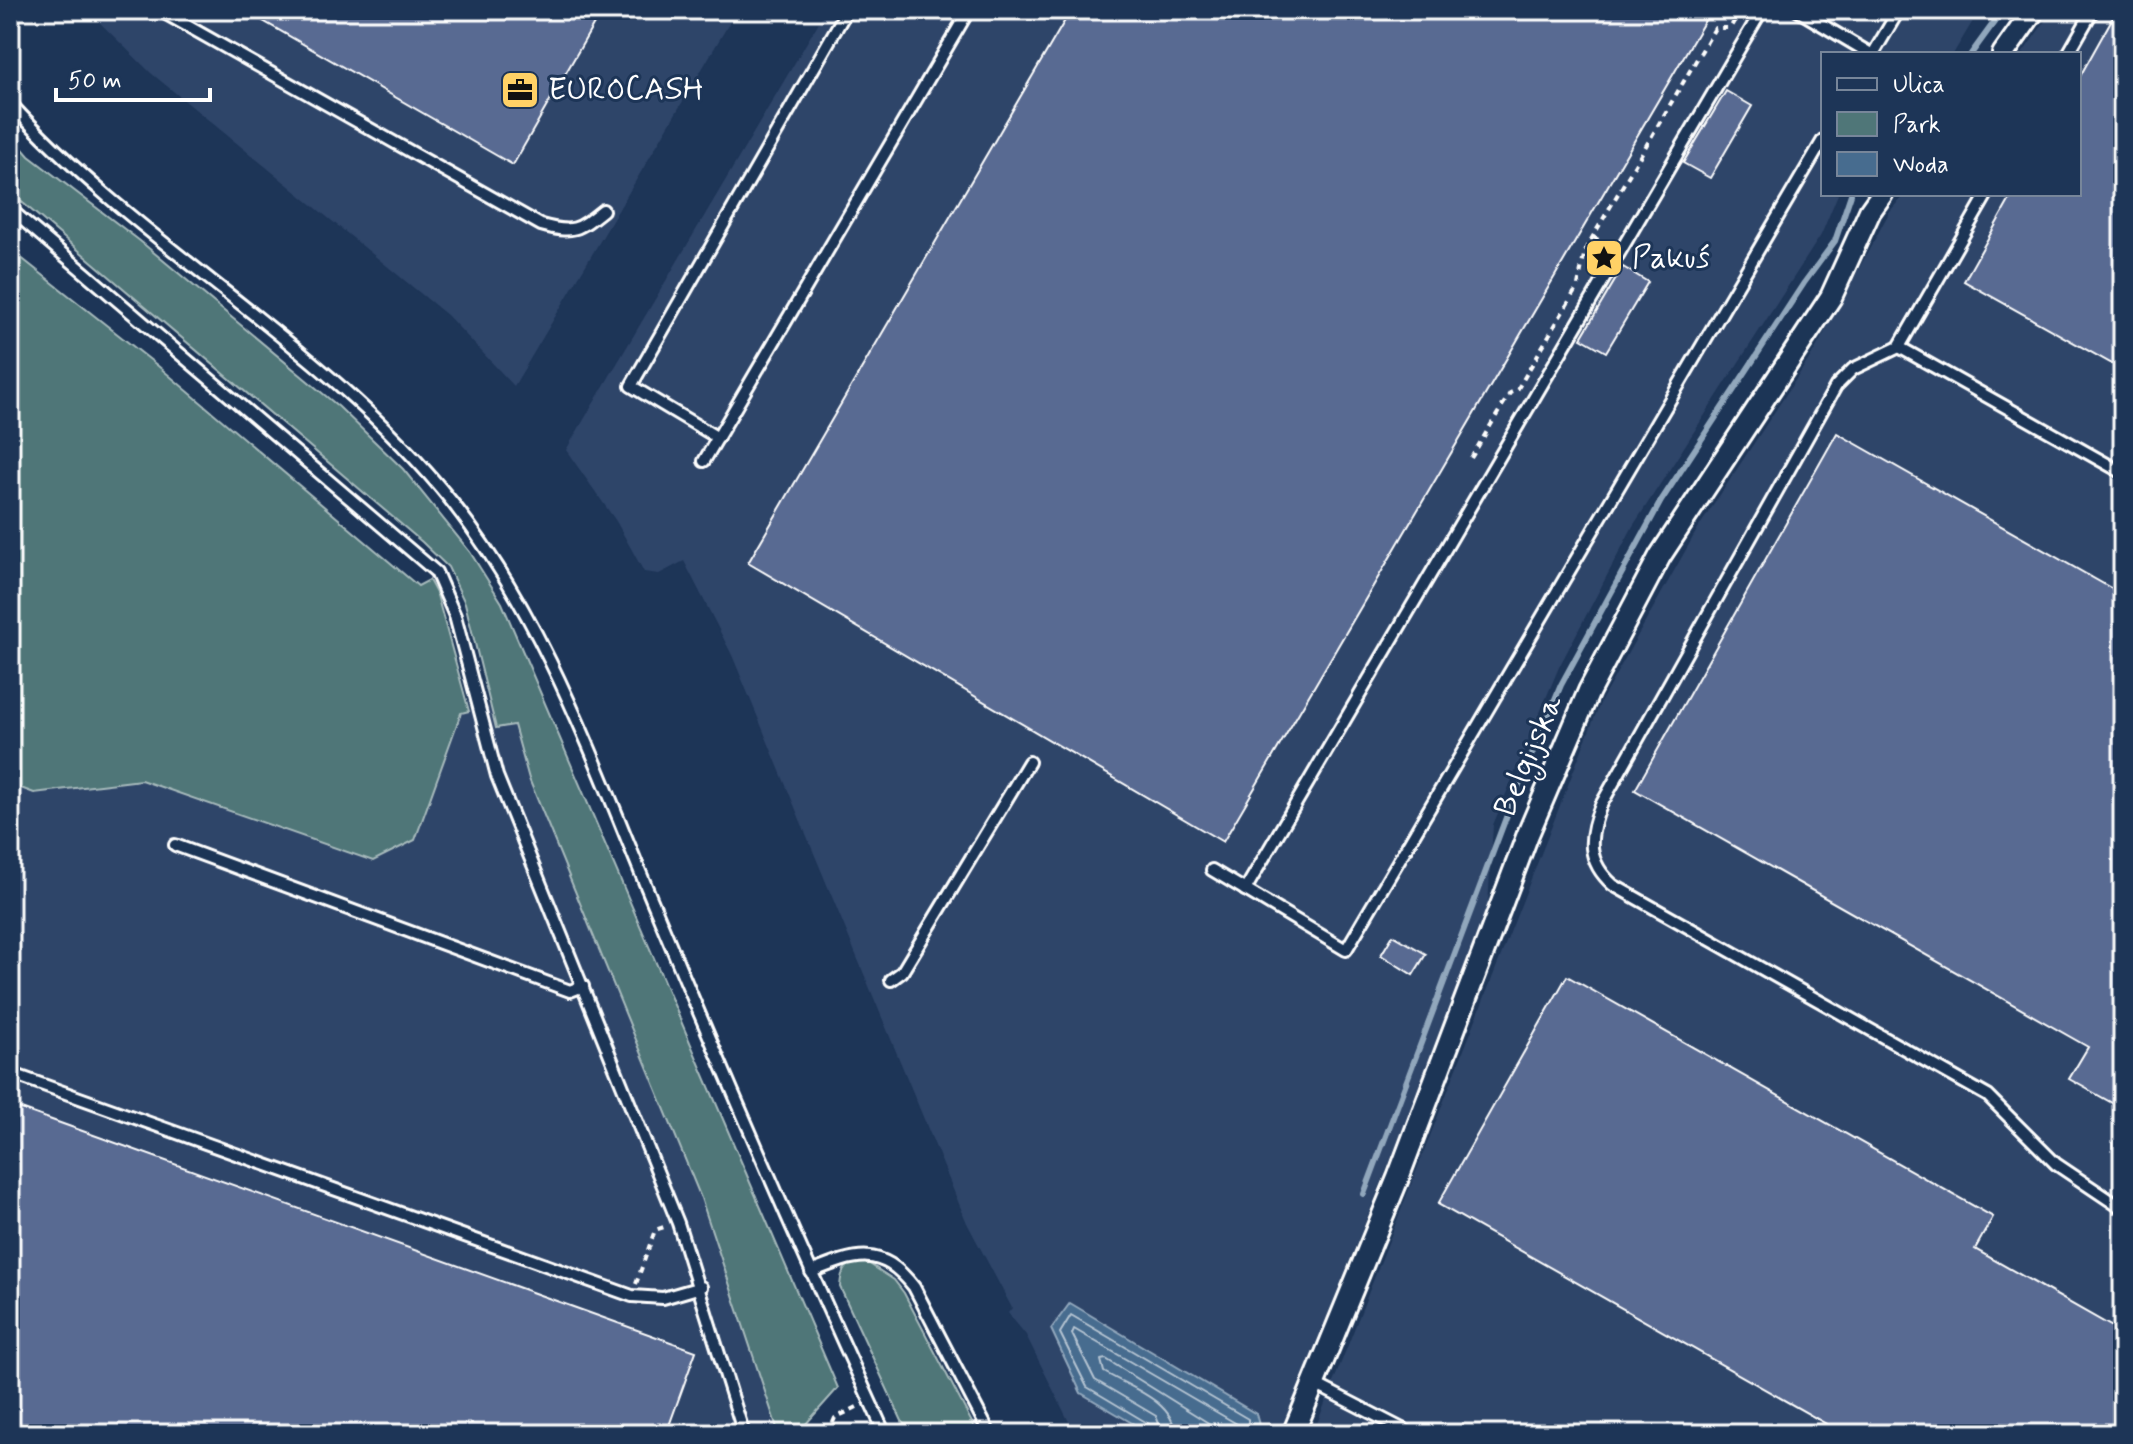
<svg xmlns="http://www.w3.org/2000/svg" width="2133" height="1444" font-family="Mynerve,sans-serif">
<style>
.built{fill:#2f4569}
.green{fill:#4f7678;stroke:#a7babc;stroke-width:2}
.water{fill:#476c8f;stroke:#91a7bc;stroke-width:2}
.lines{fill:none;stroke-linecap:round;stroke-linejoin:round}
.shore{stroke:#b5c4d2;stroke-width:2}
.stream{stroke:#91a7bc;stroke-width:6}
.building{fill:#596a92;stroke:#fff;stroke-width:2}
.service-casing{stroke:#fff;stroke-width:16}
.minor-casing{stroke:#fff;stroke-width:26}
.path{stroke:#fff;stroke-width:4;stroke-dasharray:6 6;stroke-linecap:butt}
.service{stroke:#1d3557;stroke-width:10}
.minor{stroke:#1d3557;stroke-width:20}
.labels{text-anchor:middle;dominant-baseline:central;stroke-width:6;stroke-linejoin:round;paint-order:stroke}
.poi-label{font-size:32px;fill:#fff;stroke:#1d3557;text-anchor:start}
.street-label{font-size:32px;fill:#fff;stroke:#1d3557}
</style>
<rect width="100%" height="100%" fill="#1d3557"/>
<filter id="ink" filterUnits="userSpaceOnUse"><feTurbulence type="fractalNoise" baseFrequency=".0125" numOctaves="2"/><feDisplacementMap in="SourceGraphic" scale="16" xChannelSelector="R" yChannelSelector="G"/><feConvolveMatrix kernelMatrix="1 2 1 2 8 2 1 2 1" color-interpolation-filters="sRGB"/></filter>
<g filter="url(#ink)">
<g class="built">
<path d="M87 10H737L514 386 447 315 151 73Z"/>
<path d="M826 10H1985L1976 16 1953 54H1823V194H1838L1821 235 1633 526 1559 667 1493 825 1488 904 1416 1097 1279 1434H1075L1026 1335 1008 1313 1012 1308 967 1223 732 655 684 561 659 574 644 572 616 521 566 450Z"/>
<path d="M2053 10H2123V1434H1313L1601 701 1697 530 1815 350 1890 211 1905 194H2079V54H2022Z"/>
<path d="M532 696 749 1218 813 1434H10V784L34 793 141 780 374 861 415 840 461 713Z"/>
</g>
<g class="green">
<path d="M10 134 29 156 140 241 339 407 403 469 470 552 502 603 838 1388 797 1434H779L701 1198 529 779 514 725 496 728 465 603 448 567 422 542 10 192Z"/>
<path d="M10 249 158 366 418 586 429 580 437 595 469 711 461 713 415 840 373 861 141 780 34 793 10 784Z"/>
<path d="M865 1261 894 1280 904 1293 978 1434H908L840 1287C841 1269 846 1262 865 1261Z"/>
</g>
<path class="water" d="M1070 1303 1256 1414 1259 1425 1255 1434H1151L1081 1393 1051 1329Z"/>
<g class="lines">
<g class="shore">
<path d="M1153 1434 1149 1424 1087 1387 1060 1333 1071 1315 1248 1419V1434"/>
<path d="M1163 1434 1156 1416 1095 1380 1072 1334 1074 1329 1237 1424 1238 1434"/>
<path d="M1175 1434C1174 1401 1129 1387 1104 1372L1101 1360 1106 1359 1226 1434"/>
</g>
<g class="stream">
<path d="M1971 54 2003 10"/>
<path d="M1364 1194 1513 799 1561 685 1661 501 1804 283 1835 241 1851 194"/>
</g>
</g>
<g class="building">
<path d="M244 10H602L513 165Z"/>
<path d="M1071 10H1711L1223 842 748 563Z"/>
<path d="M2117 10H2123V370L1964 281 2013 194H2079V78Z"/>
<path d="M1726 91 1752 106 1710 178 1683 163Z"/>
<path d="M1623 267 1648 282 1606 352 1581 338Z"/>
<path d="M1837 433 2123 595V1109L2069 1079 2088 1047 1635 790Z"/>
<path d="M1393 935 1426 954 1413 975 1381 955Z"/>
<path d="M1567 976 1993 1217 1975 1249 2123 1333V1434H1844L1438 1204Z"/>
<path d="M10 1105 696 1351 666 1434H10Z"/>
</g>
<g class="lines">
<g class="service-casing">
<g id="service">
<path d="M159 10 541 225C573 234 578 230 603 210"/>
<path d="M1797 10 1871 54"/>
<path d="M1873 54 1899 10"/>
<path d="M2068 54 2093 10"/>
<path d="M10 103C144 250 327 345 452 502 548 623 597 770 656 910 729 1086 805 1260 885 1434"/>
<path d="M1987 194 1899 347 2123 473"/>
<path d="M10 209 436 572 455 616 497 776 678 1223 744 1434"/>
<path d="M1899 347 1853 369 1836 386 1601 805C1588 837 1586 861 1613 885L1988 1096 2056 1164 2123 1209"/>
<path d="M718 438 631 386 847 10"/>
<path d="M704 461 969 10"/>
<path d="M175 845 570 991 583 986"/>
<path d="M1212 870 1346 950 1823 140"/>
<path d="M1245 890 1762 10"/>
<path d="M891 980 902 972 1029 762"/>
<path d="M10 1073 632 1296 663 1298 701 1287"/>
<path d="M811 1272C856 1254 880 1244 914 1287L990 1434"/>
<path d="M1315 1384 1412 1434"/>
</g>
</g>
<g class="minor-casing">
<g id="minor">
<path d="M2003 54 2034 10"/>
<path d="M1293 1434 1398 1178 1528 834 1589 691 1660 556 1831 297 1870 211 1882 194"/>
</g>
</g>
<g class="path">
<path d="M1593 237 1608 245"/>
<path d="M1471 458 1510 393 1517 390 1578 286 1585 250 1715 28H1730L1741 10"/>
<path d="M636 1284 655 1230 664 1227"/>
<path d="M828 1434 835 1418 857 1407"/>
</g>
<use href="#service" class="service"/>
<use href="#minor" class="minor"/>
</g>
</g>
<defs>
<g id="office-square" transform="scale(2)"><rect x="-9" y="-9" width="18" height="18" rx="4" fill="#ffd166" stroke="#1d3557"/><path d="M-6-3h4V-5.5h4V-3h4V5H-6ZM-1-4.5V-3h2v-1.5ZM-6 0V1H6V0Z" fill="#111"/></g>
<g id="sight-square" transform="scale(2)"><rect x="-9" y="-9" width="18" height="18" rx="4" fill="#ffd166" stroke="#1d3557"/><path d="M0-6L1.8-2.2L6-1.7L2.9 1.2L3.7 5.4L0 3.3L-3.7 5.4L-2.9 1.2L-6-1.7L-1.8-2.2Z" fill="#111"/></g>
</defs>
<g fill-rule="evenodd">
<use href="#office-square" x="520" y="90"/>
<use href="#sight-square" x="1604" y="258"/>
</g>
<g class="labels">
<g class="poi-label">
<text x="548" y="90">EUROCASH</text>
<text x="1632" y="258">Pakuś</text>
</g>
<g class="street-label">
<text transform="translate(1529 756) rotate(-67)">Belgijska</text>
</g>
</g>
<rect width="2133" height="1444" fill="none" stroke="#1d3557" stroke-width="40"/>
<rect x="20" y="20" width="2093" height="1404" fill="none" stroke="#fff" stroke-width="3" filter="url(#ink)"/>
<rect x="1821" y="52" width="260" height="144" fill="#1d3557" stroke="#77869a" stroke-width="2"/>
<rect x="1837" y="78" width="40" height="12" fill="#1d3557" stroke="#77869a" stroke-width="2"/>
<text x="1893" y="92" font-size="24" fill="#ffffff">Ulica</text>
<rect x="1837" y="112" width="40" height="24" fill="#4f7678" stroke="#77869a" stroke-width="2"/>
<text x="1893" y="132" font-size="24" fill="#ffffff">Park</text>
<rect x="1837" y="152" width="40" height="24" fill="#476c8f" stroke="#77869a" stroke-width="2"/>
<text x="1893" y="172" font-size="24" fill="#ffffff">Woda</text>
<path d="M56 88v12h154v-12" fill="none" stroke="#ffffff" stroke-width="4"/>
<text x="68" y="88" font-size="24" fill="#ffffff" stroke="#1d3557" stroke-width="6" paint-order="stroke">50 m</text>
</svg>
